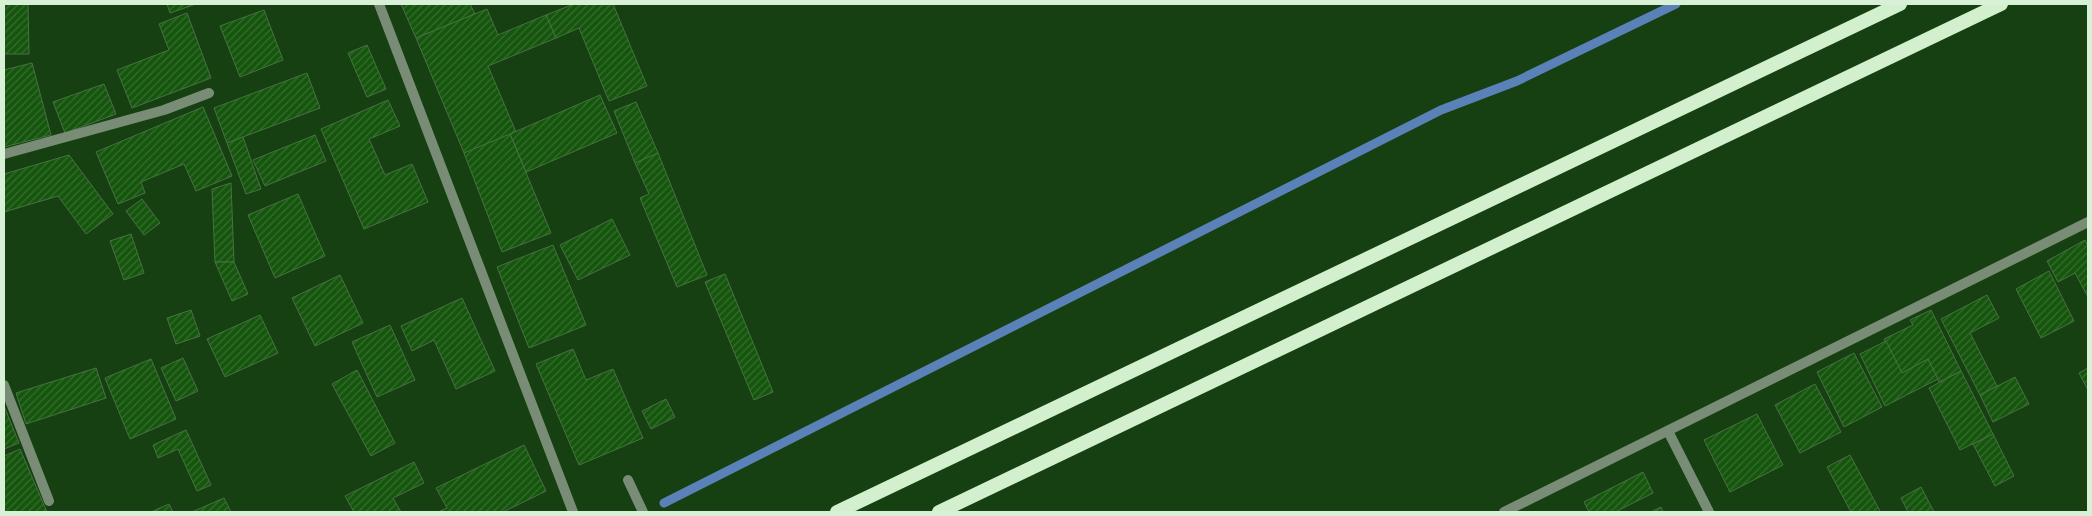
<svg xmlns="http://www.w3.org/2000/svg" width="2092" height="516" font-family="Helvetica,sans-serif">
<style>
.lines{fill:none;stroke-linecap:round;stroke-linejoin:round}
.stream{stroke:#5b82b8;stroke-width:9}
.building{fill:url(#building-hatch);stroke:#477242}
.service{stroke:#798c76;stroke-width:10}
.minor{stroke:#798c76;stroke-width:10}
.trunk{stroke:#d2f0ce;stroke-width:14}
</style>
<defs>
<pattern id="building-hatch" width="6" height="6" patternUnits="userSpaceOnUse" patternTransform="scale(1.25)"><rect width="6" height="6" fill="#15550d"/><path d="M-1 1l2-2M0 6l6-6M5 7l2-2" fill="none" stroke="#366e2f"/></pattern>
</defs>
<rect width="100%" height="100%" fill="#174012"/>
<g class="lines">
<path class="stream" d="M664 503 1441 110 1517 81 1676 4"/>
</g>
<g class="building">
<path d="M4 4H28L29 54H4Z"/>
<path d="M167 4H196L170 13Z"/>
<path d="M401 4H470L475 14 416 38Z"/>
<path d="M574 4H613L647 86 609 101 579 28 556 38 546 15Z"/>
<path d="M487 9 498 35 546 15 556 38 488 66 516 132 464 153 416 38Z"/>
<path d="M264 10 283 60 240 77 220 26Z"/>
<path d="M187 13 211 78 132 108 117 70 169 50 159 24Z"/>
<path d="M367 45 386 89 367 97 348 53Z"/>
<path d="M32 63 51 135 4 147V70Z"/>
<path d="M307 73 320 108 227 143 214 108Z"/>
<path d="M104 84 116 114 65 133 53 102Z"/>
<path d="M600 95 617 133 526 172 510 134Z"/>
<path d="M388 100 400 126 369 139 385 175 412 164 428 202 364 229 321 129Z"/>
<path d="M636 102 658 153 635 163 614 111Z"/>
<path d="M203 107 232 176 196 191 184 164 141 182 145 193 118 204 96 152Z"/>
<path d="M510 134 551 233 502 252 464 153Z"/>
<path d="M315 135 326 161 265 186 253 160Z"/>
<path d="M243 137 261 189 246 194 227 143Z"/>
<path d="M658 153 707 275 677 287 640 198 649 194 635 163Z"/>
<path d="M69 155 113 214 86 234 58 196 4 212V174Z"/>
<path d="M231 183 234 262H215L212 189Z"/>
<path d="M298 194 325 256 275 278 248 215Z"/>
<path d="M142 199 160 223 144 235 126 211Z"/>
<path d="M612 219 630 255 578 280 560 245Z"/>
<path d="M131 234 144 273 124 280 110 241Z"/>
<path d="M2085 240 2088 246V297L2075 273 2058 282 2047 261Z"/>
<path d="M553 245 586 325 529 348 497 267Z"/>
<path d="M215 262H234L248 294 232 301Z"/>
<path d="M2049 271 2074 321 2041 338 2016 289Z"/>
<path d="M725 274 773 392 754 400 705 282Z"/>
<path d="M340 275 363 323 315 346 292 298Z"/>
<path d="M1987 295 1999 318 1970 333 1997 386 1980 395 1941 319Z"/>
<path d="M462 298 495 371 456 389 434 340 412 351 401 326Z"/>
<path d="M191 310 200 336 176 344 167 318Z"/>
<path d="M1931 310 1961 371 1939 382 1928 359 1902 373 1884 339 1913 325 1910 320Z"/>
<path d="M260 315 278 353 225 377 207 339Z"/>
<path d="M390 325 415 380 377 397 352 342Z"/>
<path d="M1886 341 1902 373 1928 359 1938 379 1885 406 1860 354Z"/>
<path d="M573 349 586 380 613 369 643 438 579 465 536 364Z"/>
<path d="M1854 353 1882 407 1844 427 1817 372Z"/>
<path d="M183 358 198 391 176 401 161 368Z"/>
<path d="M151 359 176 419 130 439 105 378Z"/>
<path d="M96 368 106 398 26 424 16 393Z"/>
<path d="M2088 368V390L2079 373Z"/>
<path d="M357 370 395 443 371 456 332 384Z"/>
<path d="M1961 371 1993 434 1960 450 1929 388Z"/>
<path d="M2015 377 2029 404 1993 422 1980 395Z"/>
<path d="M1815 384 1841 432 1800 453 1775 405Z"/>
<path d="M666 399 675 417 651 429 642 411Z"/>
<path d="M4 406 19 443 4 449Z"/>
<path d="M1757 414 1783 465 1730 492 1704 440Z"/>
<path d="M186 430 211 485 197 491 178 449 158 458 153 445Z"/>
<path d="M1993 434 2014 476 1995 486 1973 444Z"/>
<path d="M524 445 546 491 503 512H438L447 508 436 488Z"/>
<path d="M20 449 47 512H4V456Z"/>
<path d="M1850 455 1880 511 1878 512H1851L1827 467Z"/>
<path d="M414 462 424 483 393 498 401 512H354L345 496Z"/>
<path d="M1643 472 1653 493 1615 512H1589L1584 502Z"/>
<path d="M1921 487 1934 512H1908L1901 498Z"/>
<path d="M224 498 231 512H192Z"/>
<path d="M169 504 173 512H151Z"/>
<path d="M1661 507 1663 512H1651Z"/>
</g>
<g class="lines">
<path class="service" d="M628 480 643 512"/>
<g class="minor">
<path d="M379 4 573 512"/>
<path d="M4 154 164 110 209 93"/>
<path d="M4 385 49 501"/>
<path d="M1668 431 1709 512"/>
<path d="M1504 512 2088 222"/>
</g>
<g class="trunk">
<path d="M837 512 1900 4"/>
<path d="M939 512 2001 4"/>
</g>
</g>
<rect width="2092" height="516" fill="none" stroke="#d8f0d5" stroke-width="10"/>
</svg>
